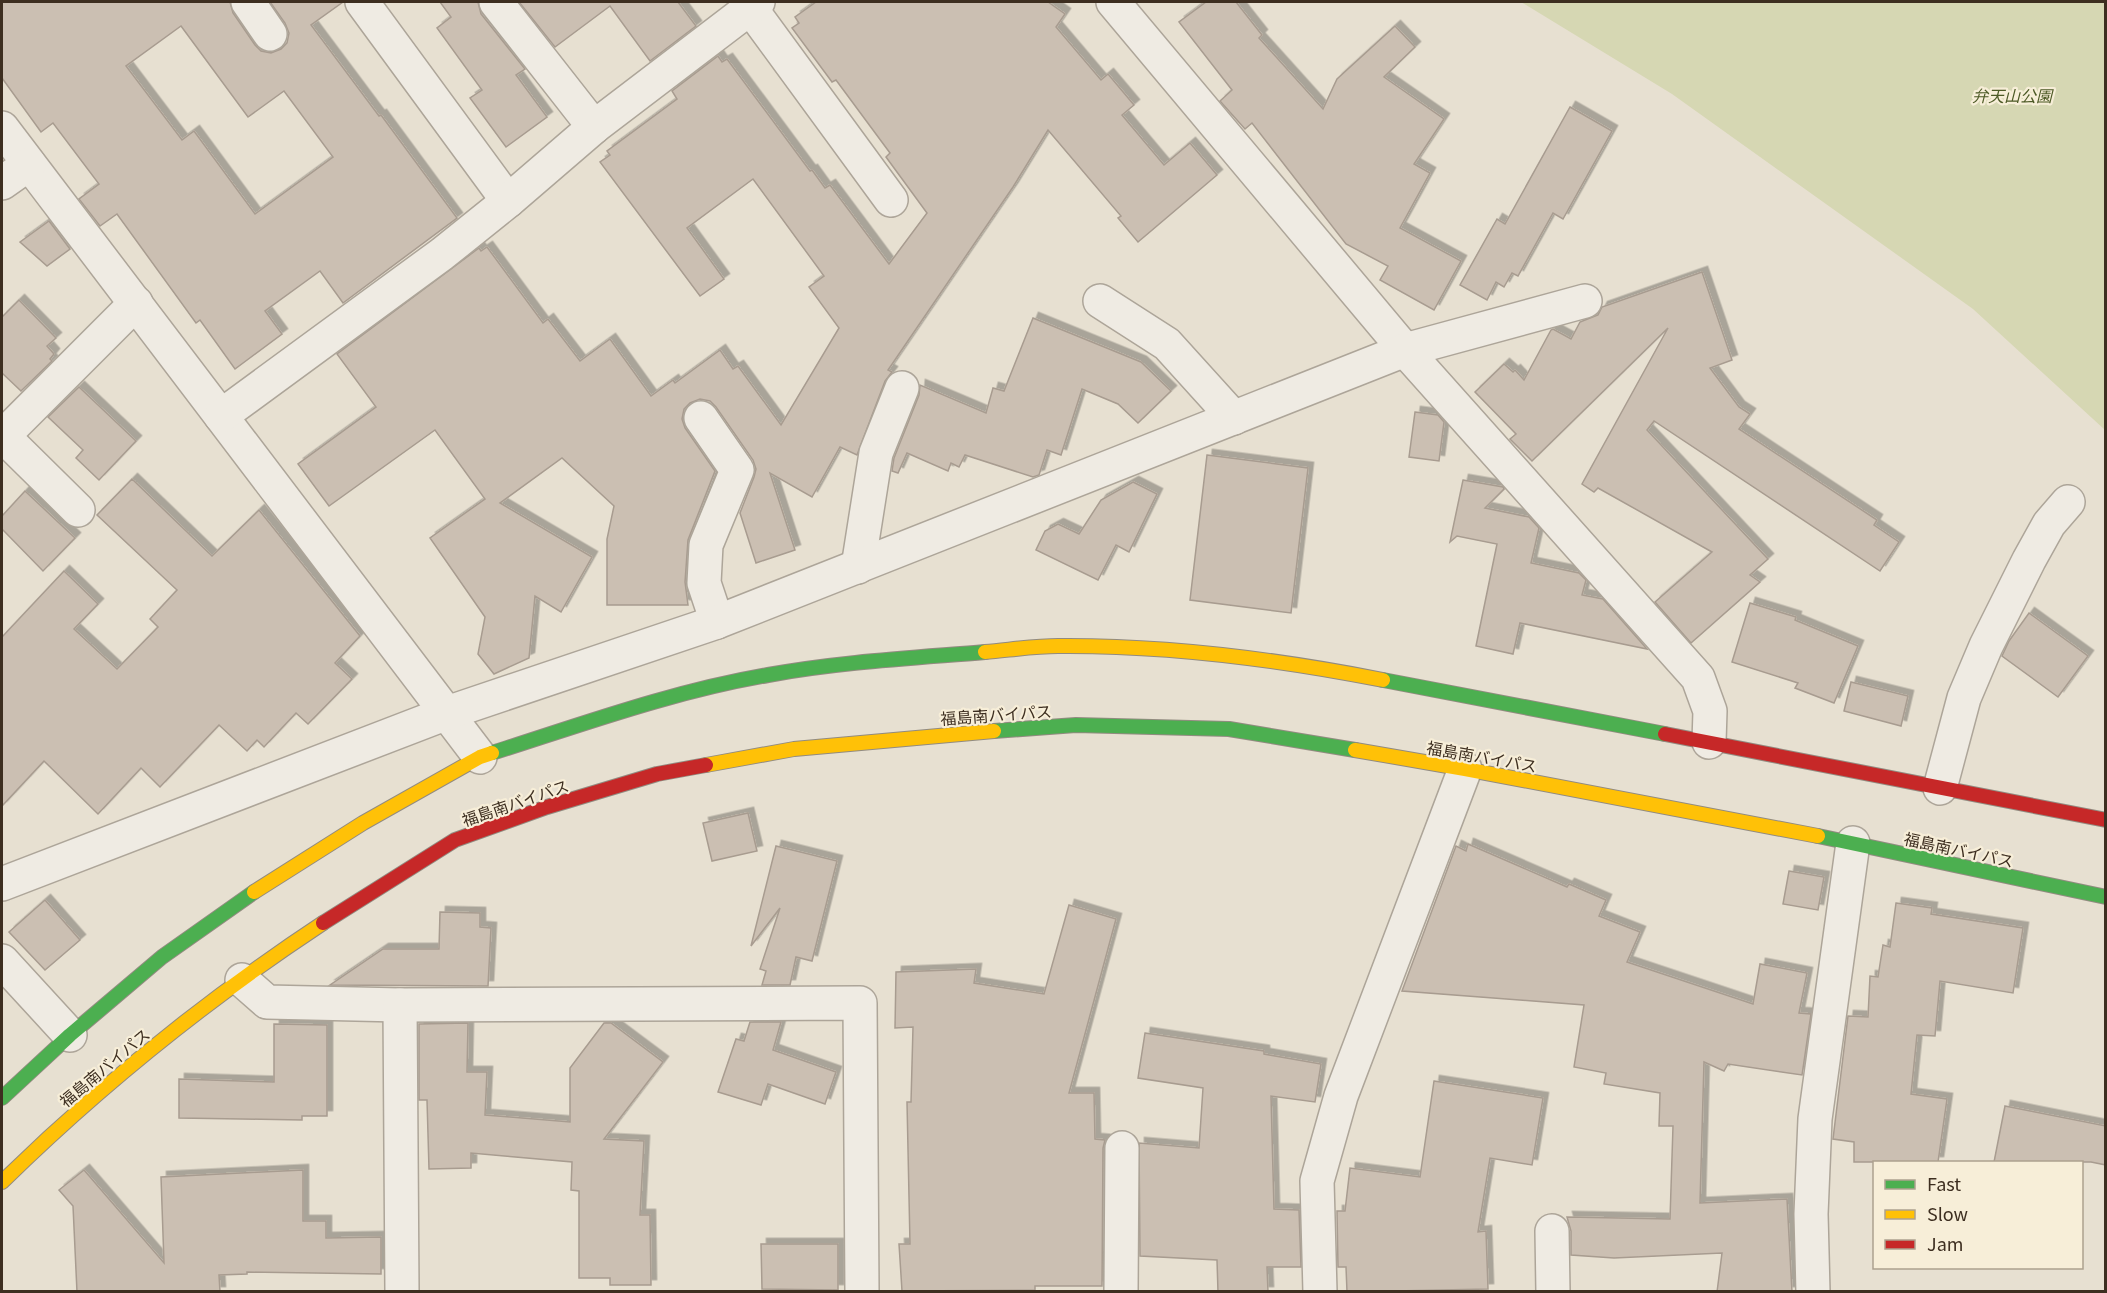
<svg xmlns="http://www.w3.org/2000/svg" width="2107" height="1293" font-family="Georgia,'Noto Sans JP',serif">
<style>
.green{fill:#d6d7b3}
.building{fill:#cbbfb2;stroke:#a89c90;stroke-width:1.5;fill-rule:evenodd;filter:url(#shadow)}
.lines{fill:none;stroke-linecap:round;stroke-linejoin:round}
.street-casing{stroke:#ada599;stroke-width:36}
.fast-casing{stroke:#928b80;stroke-width:16}
.slow-casing{stroke:#928b80;stroke-width:16}
.jam-casing{stroke:#928b80;stroke-width:16}
.street{stroke:#efebe3;stroke-width:33}
.fast{stroke:#4caf50;stroke-width:14}
.slow{stroke:#ffc107;stroke-width:14}
.jam{stroke:#c62828;stroke-width:14}
.labels{text-anchor:middle;dominant-baseline:central;stroke-width:4.5;stroke-linejoin:round;paint-order:stroke}
.park-label{font-size:16px;font-style:italic;fill:#4d5a26;stroke:#f7eed8}
.street-label{font-size:16px;fill:#3d2e20;stroke:#f7eed8}
</style>
<defs>
<filter id="shadow"><feDropShadow dx="5.5" dy="-5.5" stdDeviation="0" flood-color="#0004"/></filter>
</defs>
<rect width="100%" height="100%" fill="#e7e0d1"/>
<path class="green" d="M1521 2H2105V430L1973 309 1672 94Z"/>
<g class="building">
<path d="M2 2H230L233 13 255 45 261 51 271 53 281 49 287 43 289 33 285 23 270 2H343L311 25 379 116 381 115 457 218 343 303 320 271 265 311 282 334 235 369 200 320 196 323 117 214 100 226 79 199 99 184 53 123 41 132 2 78ZM181 26 248 117 284 91 333 157 255 214 194 131 182 140 126 66Z"/>
<path d="M440 2H478L481 14 525 69 516 75 547 117 506 147 470 98 482 90 437 28 451 17Z"/>
<path d="M519 2H678L696 26 650 61 610 6 555 47Z"/>
<path d="M816 2H1048L1065 14 1056 27 1101 80 1108 74 1134 105 1122 115 1164 165 1190 143 1217 175 1138 242 1118 218 1121 216 1048 130 1013 187 888 370 892 372 885 381 857 455 840 447 812 497 770 473 795 550 756 563 740 513 754 477 756 469 753 460 716 407 710 401 700 399 690 403 684 409 682 419 685 428 715 471 688 540 685 582 688 605H607V539L614 506 562 458 500 503 592 557 561 612 535 596 529 658 494 674 478 654 485 617 430 538 485 499 435 430 329 506 298 464 376 407 337 354 479 248 481 251 487 247 543 323 548 319 580 361 610 339 651 396 673 380 675 383 720 350 733 369 738 366 781 425 839 328 809 287 824 276 753 179 687 228 724 279 700 296 600 162 610 155 607 151 677 99 672 91 718 56 722 62 727 59 810 171 812 170 825 188 830 185 889 264 927 213 886 157 890 153 836 80 832 82 792 28 799 23 795 17Z"/>
<path d="M1206 2H1236L1262 35 1259 38 1323 109 1337 79 1395 26 1415 47 1384 77 1444 119 1414 164 1430 173 1400 228 1461 261 1434 310 1380 280 1388 266 1346 244 1252 123 1245 129 1220 101 1232 90 1179 22Z"/>
<path d="M1570 107 1612 131 1563 219 1553 213 1518 276 1512 273 1504 287 1496 282 1487 300 1460 285 1497 219 1505 224Z"/>
<path d="M49 221 70 249 47 266 20 242Z"/>
<path d="M1702 272 1732 360 1710 368 1739 407 1750 414 1739 429 1877 520 1874 525 1899 542 1880 571 1654 421 1647 430 1768 559 1750 575 1760 582 1691 643 1655 602 1712 552 1598 488 1594 492 1582 484 1668 328 1532 461 1510 439 1516 434 1475 392 1504 364 1513 372 1515 370 1524 380 1551 330 1553 329 1571 339 1580 322 1598 315 1602 307Z"/>
<path d="M19 300 56 338 47 346 54 354 50 359 52 361 21 391 2 373V317Z"/>
<path d="M1033 318 1141 362 1171 391 1138 423 1118 404 1082 389 1061 455 1047 450 1039 475 1033 477 965 455 959 467 951 463 948 471 907 453 898 473 892 471 894 458 919 395 920 385 986 413 993 388 1004 391Z"/>
<path d="M79 387 136 441 99 480 76 458 83 450 48 417Z"/>
<path d="M1415 412 1438 415 1444 422 1439 461 1409 457Z"/>
<path d="M1207 455 1308 468 1291 613 1190 600Z"/>
<path d="M132 479 212 556 259 510 360 636 335 663 352 679 308 724 296 713 264 747 257 740 247 751 219 725 160 787 141 768 98 814 44 761 2 806V637L64 571 98 604 74 629 117 669 158 627 150 619 177 590 97 515Z"/>
<path d="M1463 480 1503 487 1504 489 1485 508 1529 517 1539 528 1531 563 1579 573 1586 580 1582 595 1603 599 1647 649 1520 623 1513 654 1476 646 1497 544 1457 536 1450 542Z"/>
<path d="M1133 482 1157 494 1129 552 1116 545 1098 580 1036 550 1045 531 1058 524 1079 534 1101 500Z"/>
<path d="M25 491 75 538 43 571 2 529V516Z"/>
<path d="M1750 603 1796 617 1795 620 1858 646 1834 703 1795 688 1798 683 1732 662Z"/>
<path d="M2029 613 2088 656 2058 697 2002 656 2009 641Z"/>
<path d="M1851 682 1908 696 1901 726 1844 711Z"/>
<path d="M748 813 757 851 712 861 703 823Z"/>
<path d="M1468 844 1567 887 1569 884 1606 900 1599 916 1640 932 1627 962 1753 1004 1760 964 1807 973 1799 1013 1811 1014 1802 1075 1728 1064 1724 1071 1704 1062 1700 1203 1787 1199 1792 1292H1717L1722 1253 1614 1258 1571 1255V1231L1567 1217 1670 1219 1673 1126H1659L1660 1093 1604 1084 1606 1073 1574 1067 1584 1005 1402 991 1456 846 1466 851Z"/>
<path d="M776 846 837 861 812 961 796 957 790 985H762L766 971 760 969 780 908 751 946Z"/>
<path d="M1789 871 1824 877 1818 910 1783 904Z"/>
<path d="M45 900 80 940 45 970 9 932Z"/>
<path d="M1896 903 1932 908 1931 914 2023 928 2013 993 1940 981 1935 1036 1917 1035 1911 1094 1947 1099 1938 1162H1854V1142L1833 1139 1848 1016 1868 1017 1870 976 1878 977 1883 945 1890 947Z"/>
<path d="M1069 905 1116 919 1069 1093H1094L1095 1139 1105 1140 1103 1148 1102 1286H1035V1290L902 1291 899 1244H910L907 1102H911L913 1027 895 1028 896 972 976 969 974 983 1044 994Z"/>
<path d="M440 912 480 913V927L491 928 488 986 330 985 383 949H439Z"/>
<path d="M750 1022H781L773 1050 836 1072 825 1104 768 1084 761 1105 718 1092 736 1039 744 1041Z"/>
<path d="M468 1023 467 1072H487L485 1115 570 1122V1068L604 1023H611L663 1062 604 1139 644 1141 640 1215H650L651 1285H610V1278H579V1191L571 1190 572 1162 471 1153V1168L429 1169 427 1100H419V1024Z"/>
<path d="M274 1024 327 1025V1116H302V1120L179 1118V1079L274 1082Z"/>
<path d="M1145 1033 1264 1051V1054L1321 1064 1315 1102 1271 1096 1274 1209 1299 1210 1301 1267H1267L1268 1292H1218L1217 1260 1140 1256 1139 1143 1199 1148 1203 1088 1138 1078Z"/>
<path d="M1434 1081 1543 1098 1532 1165 1490 1158 1478 1232 1486 1231 1488 1289 1347 1292 1346 1267H1338L1337 1211H1345L1350 1168 1420 1177Z"/>
<path d="M2005 1106 2106 1126V1165L2091 1162H1994Z"/>
<path d="M84 1170 164 1263 161 1177 303 1170V1221H326V1238L381 1237V1274L247 1272V1274L219 1275 220 1292H77L73 1206 59 1190Z"/>
<path d="M761 1244H838V1290L762 1289Z"/>
</g>
<g class="lines">
<g class="street-casing">
<g id="street">
<path d="M248 2 270 34"/>
<path d="M362 2 508 201"/>
<path d="M496 2 594 127"/>
<path d="M746 2 891 200"/>
<path d="M1113 2 1405 350 1698 678 1710 711 1709 742"/>
<path d="M2 128 480 757"/>
<path d="M2 183 29 164"/>
<path d="M1100 301 1167 344 1234 418"/>
<path d="M221 416 442 254 508 201 594 127 758 2"/>
<path d="M701 418 737 470 706 545 704 583 717 622"/>
<path d="M3 436 78 510"/>
<path d="M2 437 136 303"/>
<path d="M858 567 876 453 902 388"/>
<path d="M1940 788 1964 698 1986 646 2029 560 2049 524 2068 502"/>
<path d="M2 884 447 713 717 622 1405 350 1585 301"/>
<path d="M2 961 70 1035"/>
<path d="M242 980 267 1002 400 1005 860 1003 862 1292"/>
<path d="M400 1005 402 1292"/>
<path d="M1552 1231 1553 1292"/>
<path d="M1121 1292 1122 1148"/>
<path d="M1320 1292 1317 1181 1341 1096 1465 769"/>
<path d="M1813 1292 1811 1214 1815 1119 1853 843"/>
</g>
</g>
<g class="fast-casing">
<g id="fast">
<path d="M1383 680 1665 734"/>
<path d="M994 731 1076 725 1229 729 1355 750"/>
<path d="M492 753C583 724 674 691 768 675 839 662 913 658 985 652"/>
<path d="M1818 836 2106 897"/>
<path d="M2 1098 70 1035 162 957 254 892"/>
</g>
</g>
<g class="slow-casing">
<g id="slow">
<path d="M985 652C1009 650 1034 646 1058 646 1168 645 1276 659 1383 680"/>
<path d="M1355 750 1465 769 1818 836"/>
<path d="M706 765 794 749 994 731"/>
<path d="M254 892 363 823 480 757 492 753"/>
<path d="M2 1182C100 1086 208 999 323 923"/>
</g>
</g>
<g class="jam-casing">
<g id="jam">
<path d="M1665 734 2106 820"/>
<path d="M323 923 455 840 547 807 657 774 706 765"/>
</g>
</g>
<use href="#street" class="street"/>
<use href="#fast" class="fast"/>
<use href="#slow" class="slow"/>
<use href="#jam" class="jam"/>
</g>
<g class="labels">
<g class="park-label">
<text x="2012" y="95">弁天山公園</text>
</g>
<g class="street-label">
<text transform="translate(996 714) rotate(-4)">福島南バイパス</text>
<text transform="translate(1482 756) rotate(10)">福島南バイパス</text>
<text transform="translate(515 802) rotate(-19)">福島南バイパス</text>
<text transform="translate(1959 849) rotate(12)">福島南バイパス</text>
<text transform="translate(104 1067) rotate(-40)">福島南バイパス</text>
</g>
</g>
<rect width="2107" height="1293" fill="none" stroke="#3d2e20" stroke-width="6"/>
<rect x="1873" y="1161" width="210" height="108" fill="#f7eed8" stroke="#ada18e" stroke-width="1.5"/>
<rect x="1885" y="1180" width="30" height="9" fill="#4caf50" stroke="#ada18e" stroke-width="1.5"/>
<text x="1927" y="1191" font-size="18" fill="#3d2e20">Fast</text>
<rect x="1885" y="1210" width="30" height="9" fill="#ffc107" stroke="#ada18e" stroke-width="1.5"/>
<text x="1927" y="1221" font-size="18" fill="#3d2e20">Slow</text>
<rect x="1885" y="1240" width="30" height="9" fill="#c62828" stroke="#ada18e" stroke-width="1.5"/>
<text x="1927" y="1251" font-size="18" fill="#3d2e20">Jam</text>
</svg>
